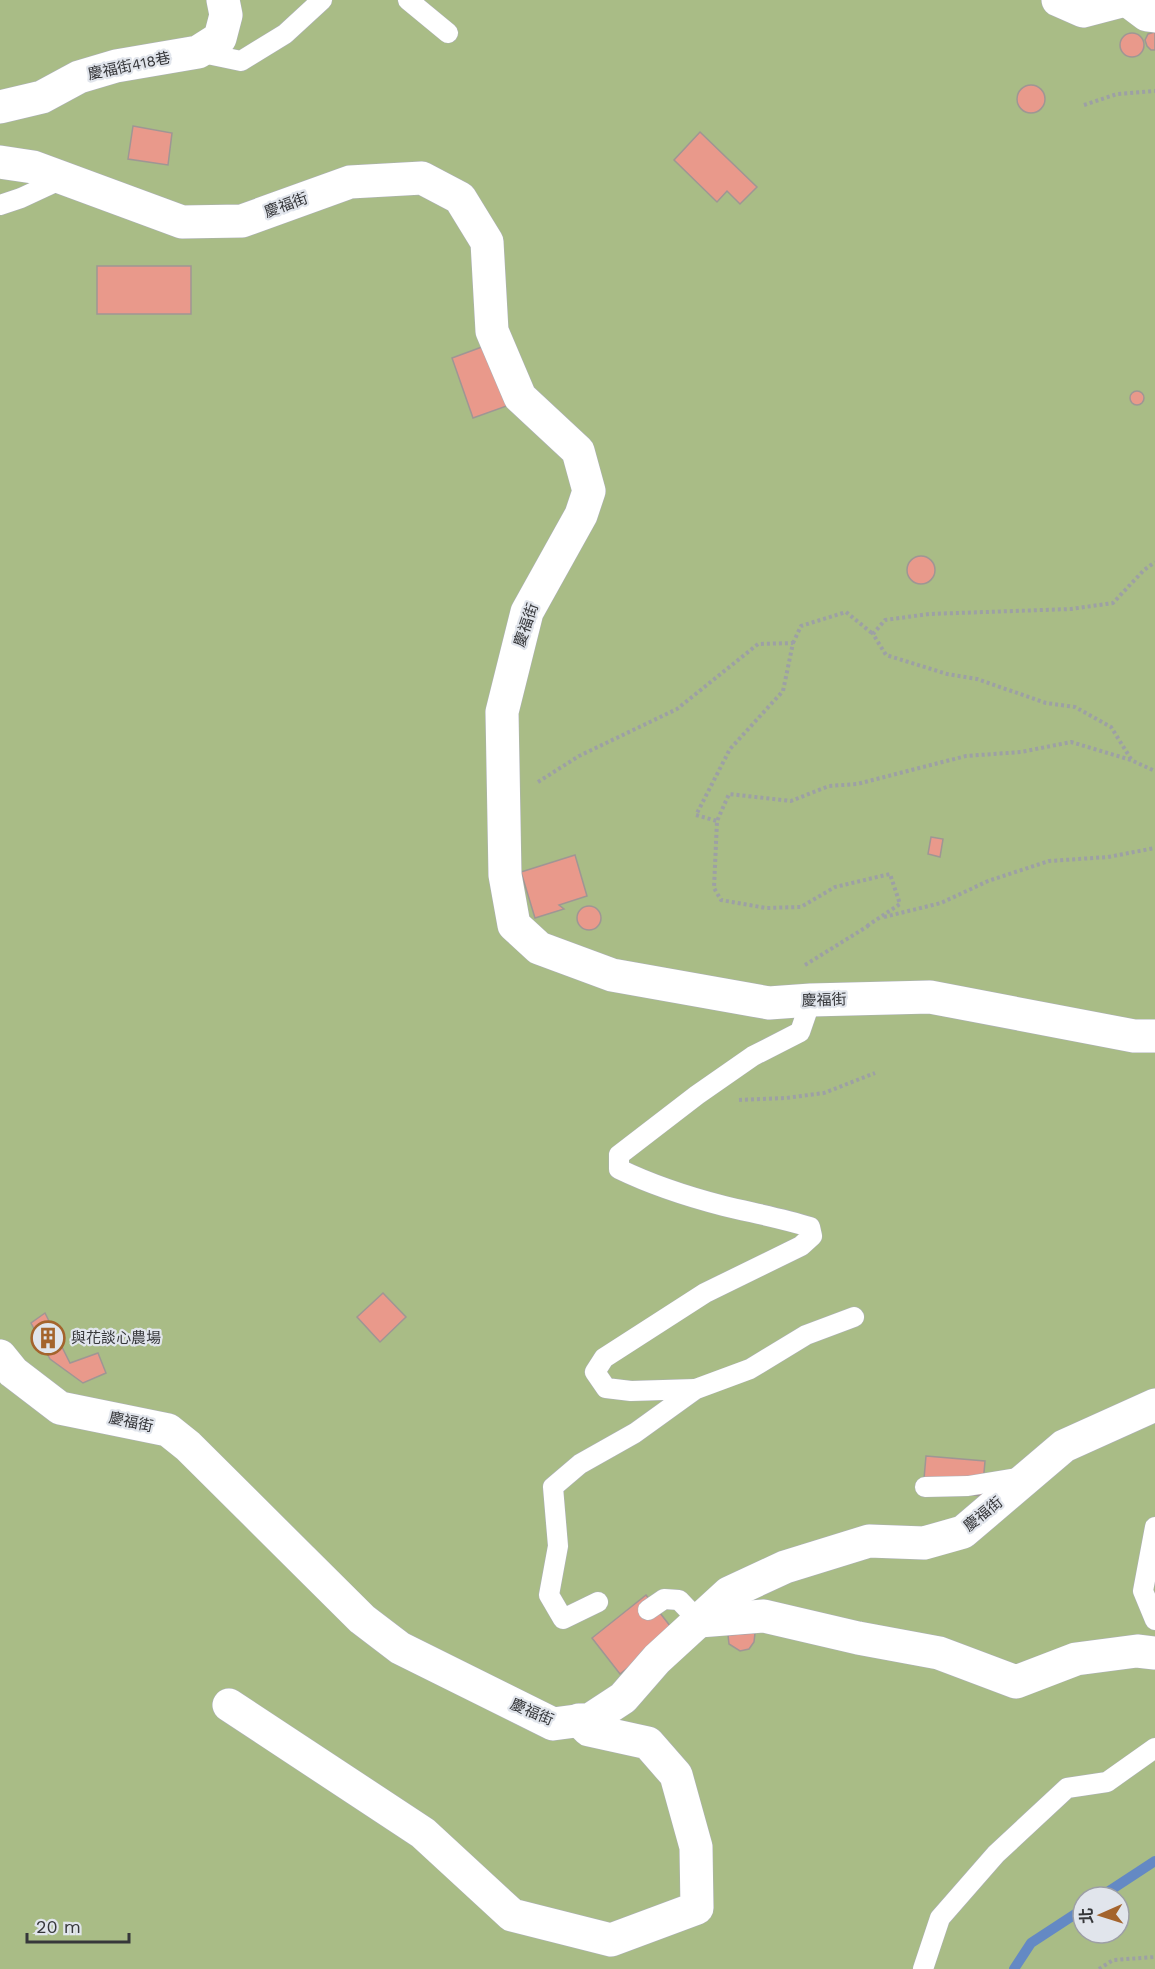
<svg xmlns="http://www.w3.org/2000/svg" width="1155" height="1969" font-family="'Work Sans','Noto Sans TC',sans-serif">
<style>
.green{fill:#a9bc86;fill-rule:evenodd}
.lines{fill:none;stroke-linecap:round;stroke-linejoin:round}
.stream{stroke:#6489c4;stroke-width:10}
.building{fill:#e9998b;stroke:#9f9694;stroke-width:1.5}
.service-casing{stroke:#acb0b7;stroke-width:21}
.minor-casing{stroke:#acb0b7;stroke-width:34}
.tertiary-casing{stroke:#acb0b7;stroke-width:34}
.path{stroke:#9da0a5;stroke-width:4;stroke-dasharray:3 3;stroke-linecap:butt}
.service{stroke:#fff;stroke-width:20}
.minor{stroke:#fff;stroke-width:33}
.tertiary{stroke:#fff;stroke-width:33}
.labels{text-anchor:middle;dominant-baseline:central;stroke-width:4.5;stroke-linejoin:round;paint-order:stroke}
.street-label{font-size:15px;fill:#36373a;stroke:#e1e5ec}
.poi-label{font-size:15px;fill:#36373a;stroke:#e1e5ec;text-anchor:start}
</style>
<rect width="100%" height="100%" fill="#e1e5ec"/>
<path class="green" d="M0 0H1155V1969H0ZM1083 1897H1119V1933H1083Z"/>
<g class="lines">
<g class="stream">
<path d="M1100 1897 1155 1861"/>
<path d="M1014 1969 1031 1943 1083 1909"/>
</g>
</g>
<g class="building">
<path d="M1155 32V50H1151L1147 46 1145 40 1148 34Z"/>
<circle cx="1132" cy="45" r="12"/>
<circle cx="1031" cy="99" r="14"/>
<path d="M133 126 172 133 168 165 128 159Z"/>
<path d="M700 132 757 187 740 204 727 191 717 202 674 160Z"/>
<rect x="97" y="266" width="94" height="48"/>
<path d="M490 344 512 404 473 418 452 358Z"/>
<circle cx="1137" cy="398" r="7"/>
<circle cx="921" cy="570" r="14"/>
<path d="M931 837 943 839 940 857 928 854Z"/>
<path d="M575 855 587 896 559 905 564 909 535 918 521 872Z"/>
<circle cx="589" cy="918" r="12"/>
<path d="M383 1293 406 1317 380 1342 357 1317Z"/>
<path d="M45 1313 70 1363 98 1353 106 1373 83 1383 50 1359 31 1323Z"/>
<path d="M926 1456 985 1461 982 1496 923 1490Z"/>
<path d="M646 1595 674 1631 620 1674 592 1638Z"/>
<path d="M755 1633 754 1642 749 1649 740 1651 729 1644 728 1635Z"/>
</g>
<g class="lines">
<g class="service-casing">
<g id="service">
<path d="M408 0 448 33"/>
<path d="M198 52 241 61 285 34 322 0"/>
<path d="M0 205 21 198 64 178"/>
<path d="M696 1389 631 1391 606 1388 595 1372 604 1358 705 1293 801 1246 812 1236 810 1227C781 1218 753 1213 724 1206 689 1197 652 1185 619 1169V1155L697 1095 753 1056 800 1032 811 1000"/>
<path d="M925 1487 968 1486 1024 1477"/>
<path d="M1155 1527 1143 1591 1155 1620"/>
<path d="M598 1602 563 1619 549 1595 558 1546 553 1487 580 1464 635 1433 696 1389 750 1369 806 1335 854 1317"/>
<path d="M648 1610 664 1599 679 1600 699 1621"/>
<path d="M923 1969 940 1918 996 1854 1067 1788 1107 1782 1155 1748"/>
</g>
</g>
<g class="minor-casing">
<g id="minor">
<path d="M1058 0 1083 11 1125 0"/>
<path d="M1127 0 1147 15 1155 16"/>
<path d="M0 107 42 97 79 77 116 66 198 52 220 38 226 15 223 0"/>
<path d="M699 1621 764 1616 858 1638 939 1653 1016 1682 1076 1659 1137 1651 1155 1653"/>
<path d="M229 1705 423 1833 512 1915 611 1940 697 1908 696 1847 676 1775 648 1743 589 1730 579 1720"/>
</g>
</g>
<g class="tertiary-casing">
<g id="tertiary">
<path d="M0 162 33 167 182 222 242 221 350 182 422 178 460 198 487 242 492 331 520 397 578 451 589 491 581 515 527 612 502 712 505 875 514 925 539 948 612 975 769 1003 811 1000 930 997 1134 1036H1155"/>
<path d="M0 1356 13 1372 60 1408 168 1430 188 1446 362 1619 400 1648 553 1724 591 1719 623 1698 657 1659 729 1593 785 1567 869 1541 924 1543 963 1532 1064 1446 1155 1405"/>
</g>
</g>
<g class="path">
<path d="M1084 105 1117 94 1155 91"/>
<path d="M793 643 801 626 846 612 873 634"/>
<path d="M1131 759 1111 727 1075 707 1046 703 977 679 947 674 886 655 873 634 885 620 929 614 1071 609 1113 603 1144 570 1155 562"/>
<path d="M538 782 579 756 677 709 758 644 793 643 783 691 730 749 696 815 717 821"/>
<path d="M884 917 941 903 988 881 1049 861 1108 857 1155 848"/>
<path d="M867 926 900 904 890 874 835 887 801 907 766 908 721 900 714 888 717 821 729 794 791 801 829 786 857 784 966 756 1021 752 1071 742 1131 760 1155 771"/>
<path d="M805 965 868 926"/>
<path d="M739 1100 786 1098 824 1093 875 1073"/>
<path d="M1099 1969 1113 1960 1155 1957"/>
</g>
<use href="#service" class="service"/>
<use href="#minor" class="minor"/>
<use href="#tertiary" class="tertiary"/>
</g>
<defs>
<g id="building-ring" transform="scale(1.725)"><circle r="9.5" fill="#e1e5ec" stroke="#a4642d" stroke-width="1.5"/><path d="M-4-6H4V6H1V3H-1V6H-4ZM-2.5-4.3h1.7v1.8h-1.7ZM.8-4.3h1.7v1.8H.8ZM-2.5-1h1.7V.8h-1.7ZM.8-1h1.7V.8H.8Z" fill="#a4642d"/></g>
</defs>
<g fill-rule="evenodd">
<use href="#building-ring" x="48" y="1338"/>
</g>
<g class="labels">
<g class="street-label">
<text transform="translate(129 66) rotate(-12)">慶福街418巷</text>
<text transform="translate(286 205) rotate(-20)">慶福街</text>
<text transform="translate(526 625) rotate(-71)">慶福街</text>
<text transform="translate(824 1000) rotate(-2)">慶福街</text>
<text transform="translate(131 1422) rotate(12)">慶福街</text>
<text transform="translate(983 1514) rotate(-39)">慶福街</text>
<text transform="translate(532 1712) rotate(23)">慶福街</text>
</g>
<g class="poi-label">
<text x="71" y="1338">與花談心農場</text>
</g>
</g>
<g transform="translate(1101 1915) rotate(267)"><circle r="28" fill="#e1e5ec" stroke="#9d9fa5" stroke-width="1.5"/>
<path d="M0-4.5L10 22L0 15L-10 22Z" fill="#a4642d"/>
<text y="-9" font-size="16" font-weight="bold" text-anchor="middle" fill="#36373a">北</text>
</g>
<path d="M27 1933v9h102v-9" fill="none" stroke="#36373a" stroke-width="3"/>
<text x="36" y="1933" font-size="18" fill="#36373a" stroke="#e1e5ec" stroke-width="4.5" paint-order="stroke">20 m</text>
</svg>
